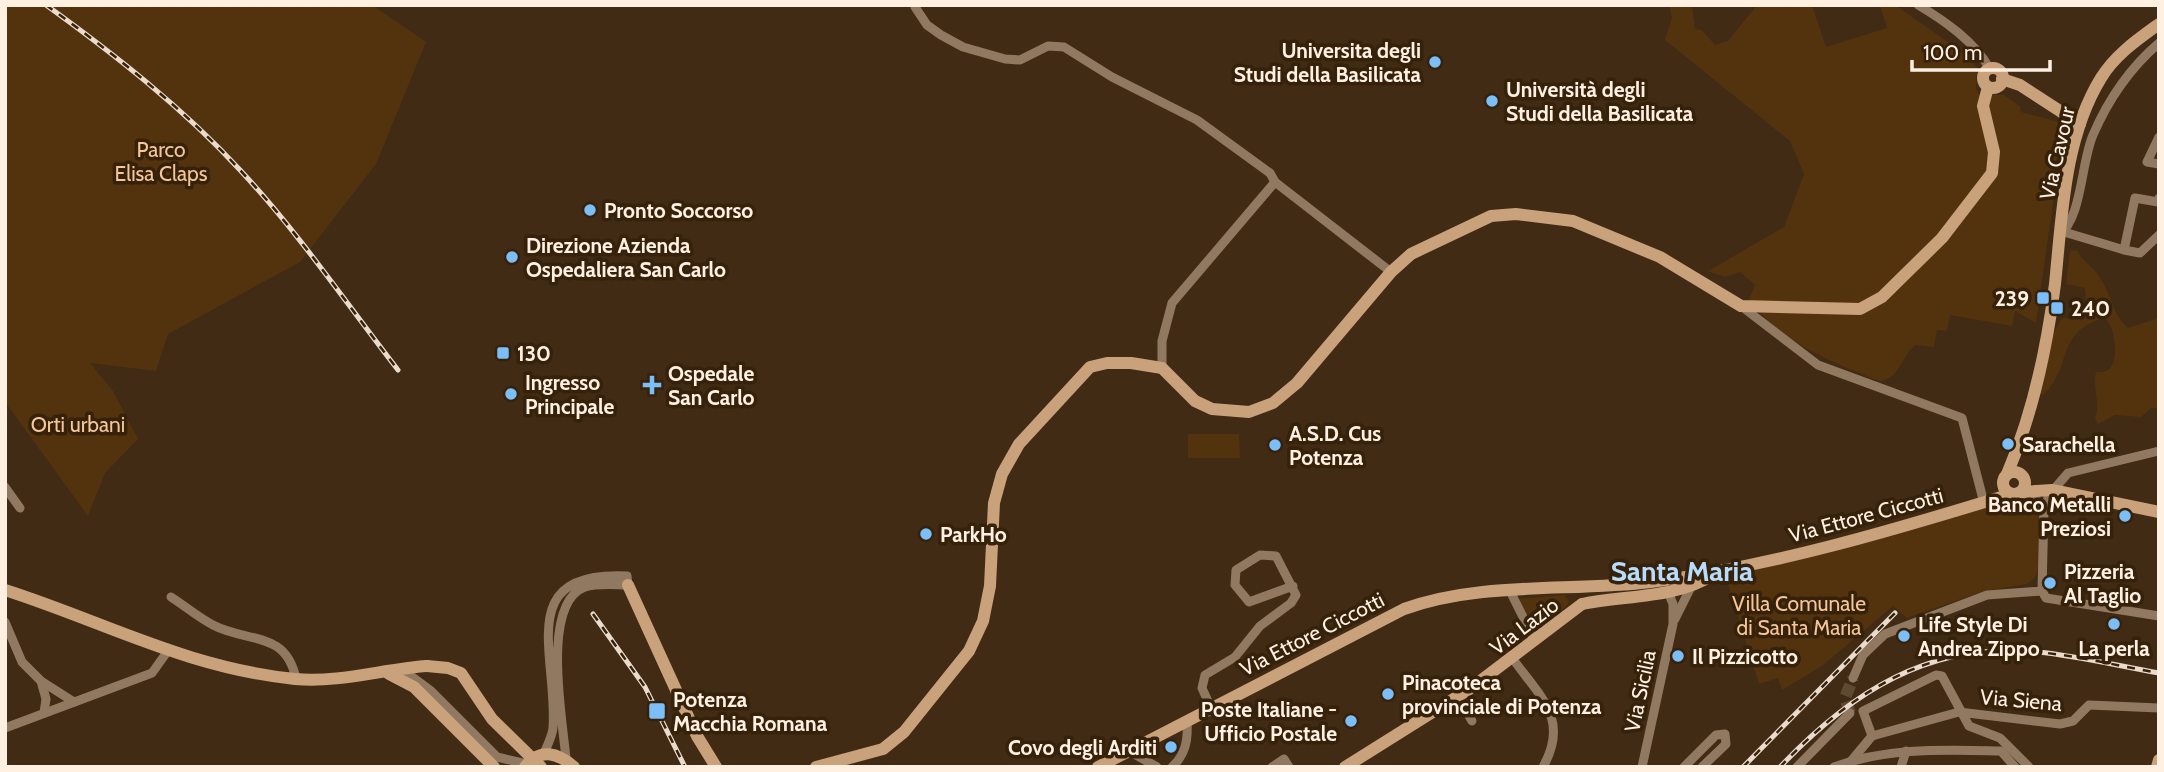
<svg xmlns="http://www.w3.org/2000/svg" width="2164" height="772" font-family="Cabin,sans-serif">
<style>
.green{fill:#53330e}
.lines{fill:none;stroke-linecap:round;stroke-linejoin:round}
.secondary-tunnel{stroke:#5e4933;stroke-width:12;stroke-dasharray:12 6;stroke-linecap:butt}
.street{stroke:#917961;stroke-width:9}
.secondary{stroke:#c9a17b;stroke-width:12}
.rail-casing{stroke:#eadbcc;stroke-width:5}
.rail{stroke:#36210a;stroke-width:2.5;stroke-dasharray:8;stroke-linecap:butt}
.secondary-bridge{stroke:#c9a17b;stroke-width:12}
.poi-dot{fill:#7bbef8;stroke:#36210a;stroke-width:2.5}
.labels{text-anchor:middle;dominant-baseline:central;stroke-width:7;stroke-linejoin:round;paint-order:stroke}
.poi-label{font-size:21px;font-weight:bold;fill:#fff0e2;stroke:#36210a;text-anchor:start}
.park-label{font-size:21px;fill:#f5c699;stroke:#36210a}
.street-label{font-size:21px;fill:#fff0e2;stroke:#36210a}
.district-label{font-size:28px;font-weight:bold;fill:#b7dcfd;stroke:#36210a}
</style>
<rect width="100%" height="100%" fill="#412b14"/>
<g class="green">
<path d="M5 5H372L426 42 376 164 300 262 168 334 156 371 90 363 113 391 138 439 105 473 88 516 5 402Z"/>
<path d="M1669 5H1692L1695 29 1702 30 1715 45 1728 41 1757 5H1812L1826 47 1887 28 1880 5H1895L1958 49 1977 67 1976 89 1979 94 2004 95 2020 106 2021 112 2059 122 2054 196 2036 323 2015 311 2012 326 1950 315 1947 331 1937 330 1934 347 1915 345C1902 356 1899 379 1880 381 1835 364 1778 341 1749 299L1755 285 1740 272 1725 277 1708 271 1784 227 1804 174 1790 141 1665 40 1672 18Z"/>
<path d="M2077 250C2082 262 2091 264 2098 275 2111 292 2112 314 2128 328L2159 318V408H2151L2141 417 2115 415 2098 424 2095 418C2101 404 2092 388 2096 372 2101 372 2108 372 2111 367 2118 358 2116 323 2103 318 2054 334 2073 368 2043 395L2037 393C2043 369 2046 338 2063 318L2083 319 2088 314 2085 288 2066 284 2070 251Z"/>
<path d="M1188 434H1239L1240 458H1188Z"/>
<path d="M2020 499 2033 503 2040 512 2041 563 2035 577 2027 584 1983 591 1907 618 1893 606 1822 666 1782 690 1778 678 1759 684 1726 578Z"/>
<path d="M1564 595 1569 601 1567 606 1535 630 1518 599Z"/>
</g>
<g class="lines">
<path class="secondary-tunnel" d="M1850 713 1845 698 1853 678"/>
<g class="street">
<path d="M1918 5C1945 21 1974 41 1990 69"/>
<path d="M915 7 927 25 941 35 963 47 1005 59 1020 60 1048 46 1064 47 1112 77 1197 120 1270 173 1275 182"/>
<path d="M2159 137 2147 162 2159 164"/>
<path d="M2159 198 2158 202 2135 198 2124 250 2140 253 2159 235"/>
<path d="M2064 232 2121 249"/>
<path d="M2059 235C2082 219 2081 162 2093 135 2108 100 2130 68 2159 43"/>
<path d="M1741 306 1818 365 1962 418 1984 503"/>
<path d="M1162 368V341L1172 303 1275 182 1391 272"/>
<path d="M5 487 20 508"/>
<path d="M2044 509 2049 495 2068 473 2159 451"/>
<path d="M1510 591 1535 641"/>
<path d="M2042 591 2046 598 2159 616"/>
<path d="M171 597C185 606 199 618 213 625 247 643 286 630 296 679"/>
<path d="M1675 619 1691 587"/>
<path d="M5 622 22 662 41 681 74 702"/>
<path d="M1513 659C1540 697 1570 719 1543 767"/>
<path d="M403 670 430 690 497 757 527 764"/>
<path d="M1853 678 1863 655 1885 634 1987 595 2042 591 2044 509 2034 497 2025 494"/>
<path d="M41 681 46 699 44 713"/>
<path d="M1457 696 1472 721"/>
<path d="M1211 708 1202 688 1205 675 1235 657 1260 626 1291 603 1296 595 1276 556 1260 555 1236 570 1235 585 1249 602 1293 586"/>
<path d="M5 728 152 673 167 652"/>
<path d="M1129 751 1157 767"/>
<path d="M544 753C547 746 552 737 553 728 558 655 513 570 627 576L628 585C616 585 597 583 585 587 540 603 563 721 566 759"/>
<path d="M1852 760 1872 736"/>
<path d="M1172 767C1187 753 1188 738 1187 720"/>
<path d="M1272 767 1284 759 1289 767"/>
<path d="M1642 767 1673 624V604L1668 592"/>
<path d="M1684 767 1716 735 1725 734 1726 744 1702 767"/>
<path d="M1797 767 1850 713"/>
<path d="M1834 767C1888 747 1945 750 2001 751L2015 767"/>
<path d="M1901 767 1906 751"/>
<path d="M2029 767 2000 738 1969 726 1942 676 1936 675 1863 711 1872 736 1959 712 2060 724 2073 721 2089 705 2159 708"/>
</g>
<g class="secondary">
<circle cx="1993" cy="78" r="10"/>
<path d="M2002 79 2020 85 2080 124"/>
<circle cx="2014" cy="483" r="11"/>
<path d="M2007 474C2032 416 2047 347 2055 284 2062 216 2064 138 2101 78 2115 55 2137 40 2159 24"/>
<path d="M2022 492 2052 490 2159 512"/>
<path d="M628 585 697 736 716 767"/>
<path d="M5 590C105 622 187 668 295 679 340 683 383 669 427 666"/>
<path d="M1582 604C1625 595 1675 599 1713 575"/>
<path d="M389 674 414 687 494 767"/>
<path d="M525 767C540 747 558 753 574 767"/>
<path d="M816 767 883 749 904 732 969 651 983 621 990 586 994 503 1002 474 1019 444 1090 367 1107 363H1131L1162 368 1195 401 1212 409 1249 412 1273 403 1297 383 1391 272 1411 254 1491 216 1516 214 1573 221 1660 257 1741 306 1860 309 1882 297 1942 238 1992 173 1994 152 1983 106 1988 87"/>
<path d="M1098 767 1404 609C1482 581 1570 592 1651 582 1773 566 1894 530 2011 494"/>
<path d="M1345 767 1471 688 1582 604"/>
<path d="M2157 767 2159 760"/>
</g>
<g class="rail-casing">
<g id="rail">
<path d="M46 5C114 54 183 108 240 170 298 232 346 303 398 370"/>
<path d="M593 614 645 687 685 767"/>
<path d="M1743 767 1895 613"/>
<path d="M1780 767C1851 692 1930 641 2038 652 2078 656 2119 666 2159 673"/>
</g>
</g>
<use href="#rail" class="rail"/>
<path class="secondary-bridge" d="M427 666 448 668 461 673 492 719 541 767"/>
</g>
<g class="poi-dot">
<circle cx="1435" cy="62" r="7"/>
<circle cx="1492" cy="101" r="7"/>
<circle cx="590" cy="210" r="7"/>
<circle cx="512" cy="257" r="7"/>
<rect x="2036" y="291" width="14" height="14" rx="3.5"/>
<rect x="2050" y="301" width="14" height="14" rx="3.5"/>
<rect x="496" y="346" width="14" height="14" rx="3.5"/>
<path d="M648.5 374.5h7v7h7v7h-7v7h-7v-7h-7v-7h7z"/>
<circle cx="511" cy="394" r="7"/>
<circle cx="2008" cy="444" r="7"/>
<circle cx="1275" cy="445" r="7"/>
<circle cx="2125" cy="516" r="7"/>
<circle cx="926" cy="534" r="7"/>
<circle cx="2050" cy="583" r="7"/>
<circle cx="2114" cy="624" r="7"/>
<circle cx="1904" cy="636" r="7"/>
<circle cx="1678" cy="656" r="7"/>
<circle cx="1388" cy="694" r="7"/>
<rect x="648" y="702" width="18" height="18" rx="3.5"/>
<circle cx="1351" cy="721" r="7"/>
<circle cx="1171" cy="747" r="7"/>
</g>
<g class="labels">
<g class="poi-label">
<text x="1421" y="50" text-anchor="end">Universita degli<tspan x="1421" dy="24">Studi della Basilicata</tspan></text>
<text x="1506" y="89">Università degli<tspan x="1506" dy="24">Studi della Basilicata</tspan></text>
<text x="604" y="210">Pronto Soccorso</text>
<text x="526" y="245">Direzione Azienda<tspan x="526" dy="24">Ospedaliera San Carlo</tspan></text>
<text x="2029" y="298" text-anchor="end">239</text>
<text x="2071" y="308">240</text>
<text x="517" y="353">130</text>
<text x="668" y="373">Ospedale<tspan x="668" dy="24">San Carlo</tspan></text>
<text x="525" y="382">Ingresso<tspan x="525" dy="24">Principale</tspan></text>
<text x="1289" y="433">A.S.D. Cus<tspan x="1289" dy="24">Potenza</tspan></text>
<text x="2022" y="444">Sarachella</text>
<text x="2111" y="504" text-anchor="end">Banco Metalli<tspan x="2111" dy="24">Preziosi</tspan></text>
<text x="940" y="534">ParkHo</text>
<text x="2064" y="571">Pizzeria<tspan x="2064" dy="24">Al Taglio</tspan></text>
<text x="1918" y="624">Life Style Di<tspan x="1918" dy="24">Andrea Zippo</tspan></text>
<text x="2114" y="648" text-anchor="middle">La perla</text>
<text x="1692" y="656">Il Pizzicotto</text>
<text x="1402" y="682">Pinacoteca<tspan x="1402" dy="24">provinciale di Potenza</tspan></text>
<text x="673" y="699">Potenza<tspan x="673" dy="24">Macchia Romana</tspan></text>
<text x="1337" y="709" text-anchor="end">Poste Italiane -<tspan x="1337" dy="24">Ufficio Postale</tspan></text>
<text x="1157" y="747" text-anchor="end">Covo degli Arditi</text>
</g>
<g class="park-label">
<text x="161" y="149">Parco<tspan x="161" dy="24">Elisa Claps</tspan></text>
<text x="78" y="424">Orti urbani</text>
<text x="1799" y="603">Villa Comunale<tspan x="1799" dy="24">di Santa Maria</tspan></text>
</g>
<g class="street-label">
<text transform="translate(2057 153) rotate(-77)">Via Cavour</text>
<text transform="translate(1866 515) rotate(-15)">Via Ettore Ciccotti</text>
<text transform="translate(1524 626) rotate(-37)">Via Lazio</text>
<text transform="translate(1312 634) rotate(-27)">Via Ettore Ciccotti</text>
<text transform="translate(1640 691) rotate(-78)">Via Sicilia</text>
<text transform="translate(2021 700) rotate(5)">Via Siena</text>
</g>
<g class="district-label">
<text x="1682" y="571">Santa Maria</text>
</g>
</g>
<rect width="2164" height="772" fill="none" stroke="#fff0e2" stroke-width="14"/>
<path d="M1912 60v10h138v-10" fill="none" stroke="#fff0e2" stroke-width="3.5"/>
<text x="1923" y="60" font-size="21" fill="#fff0e2" stroke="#36210a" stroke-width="5" paint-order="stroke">100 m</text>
</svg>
